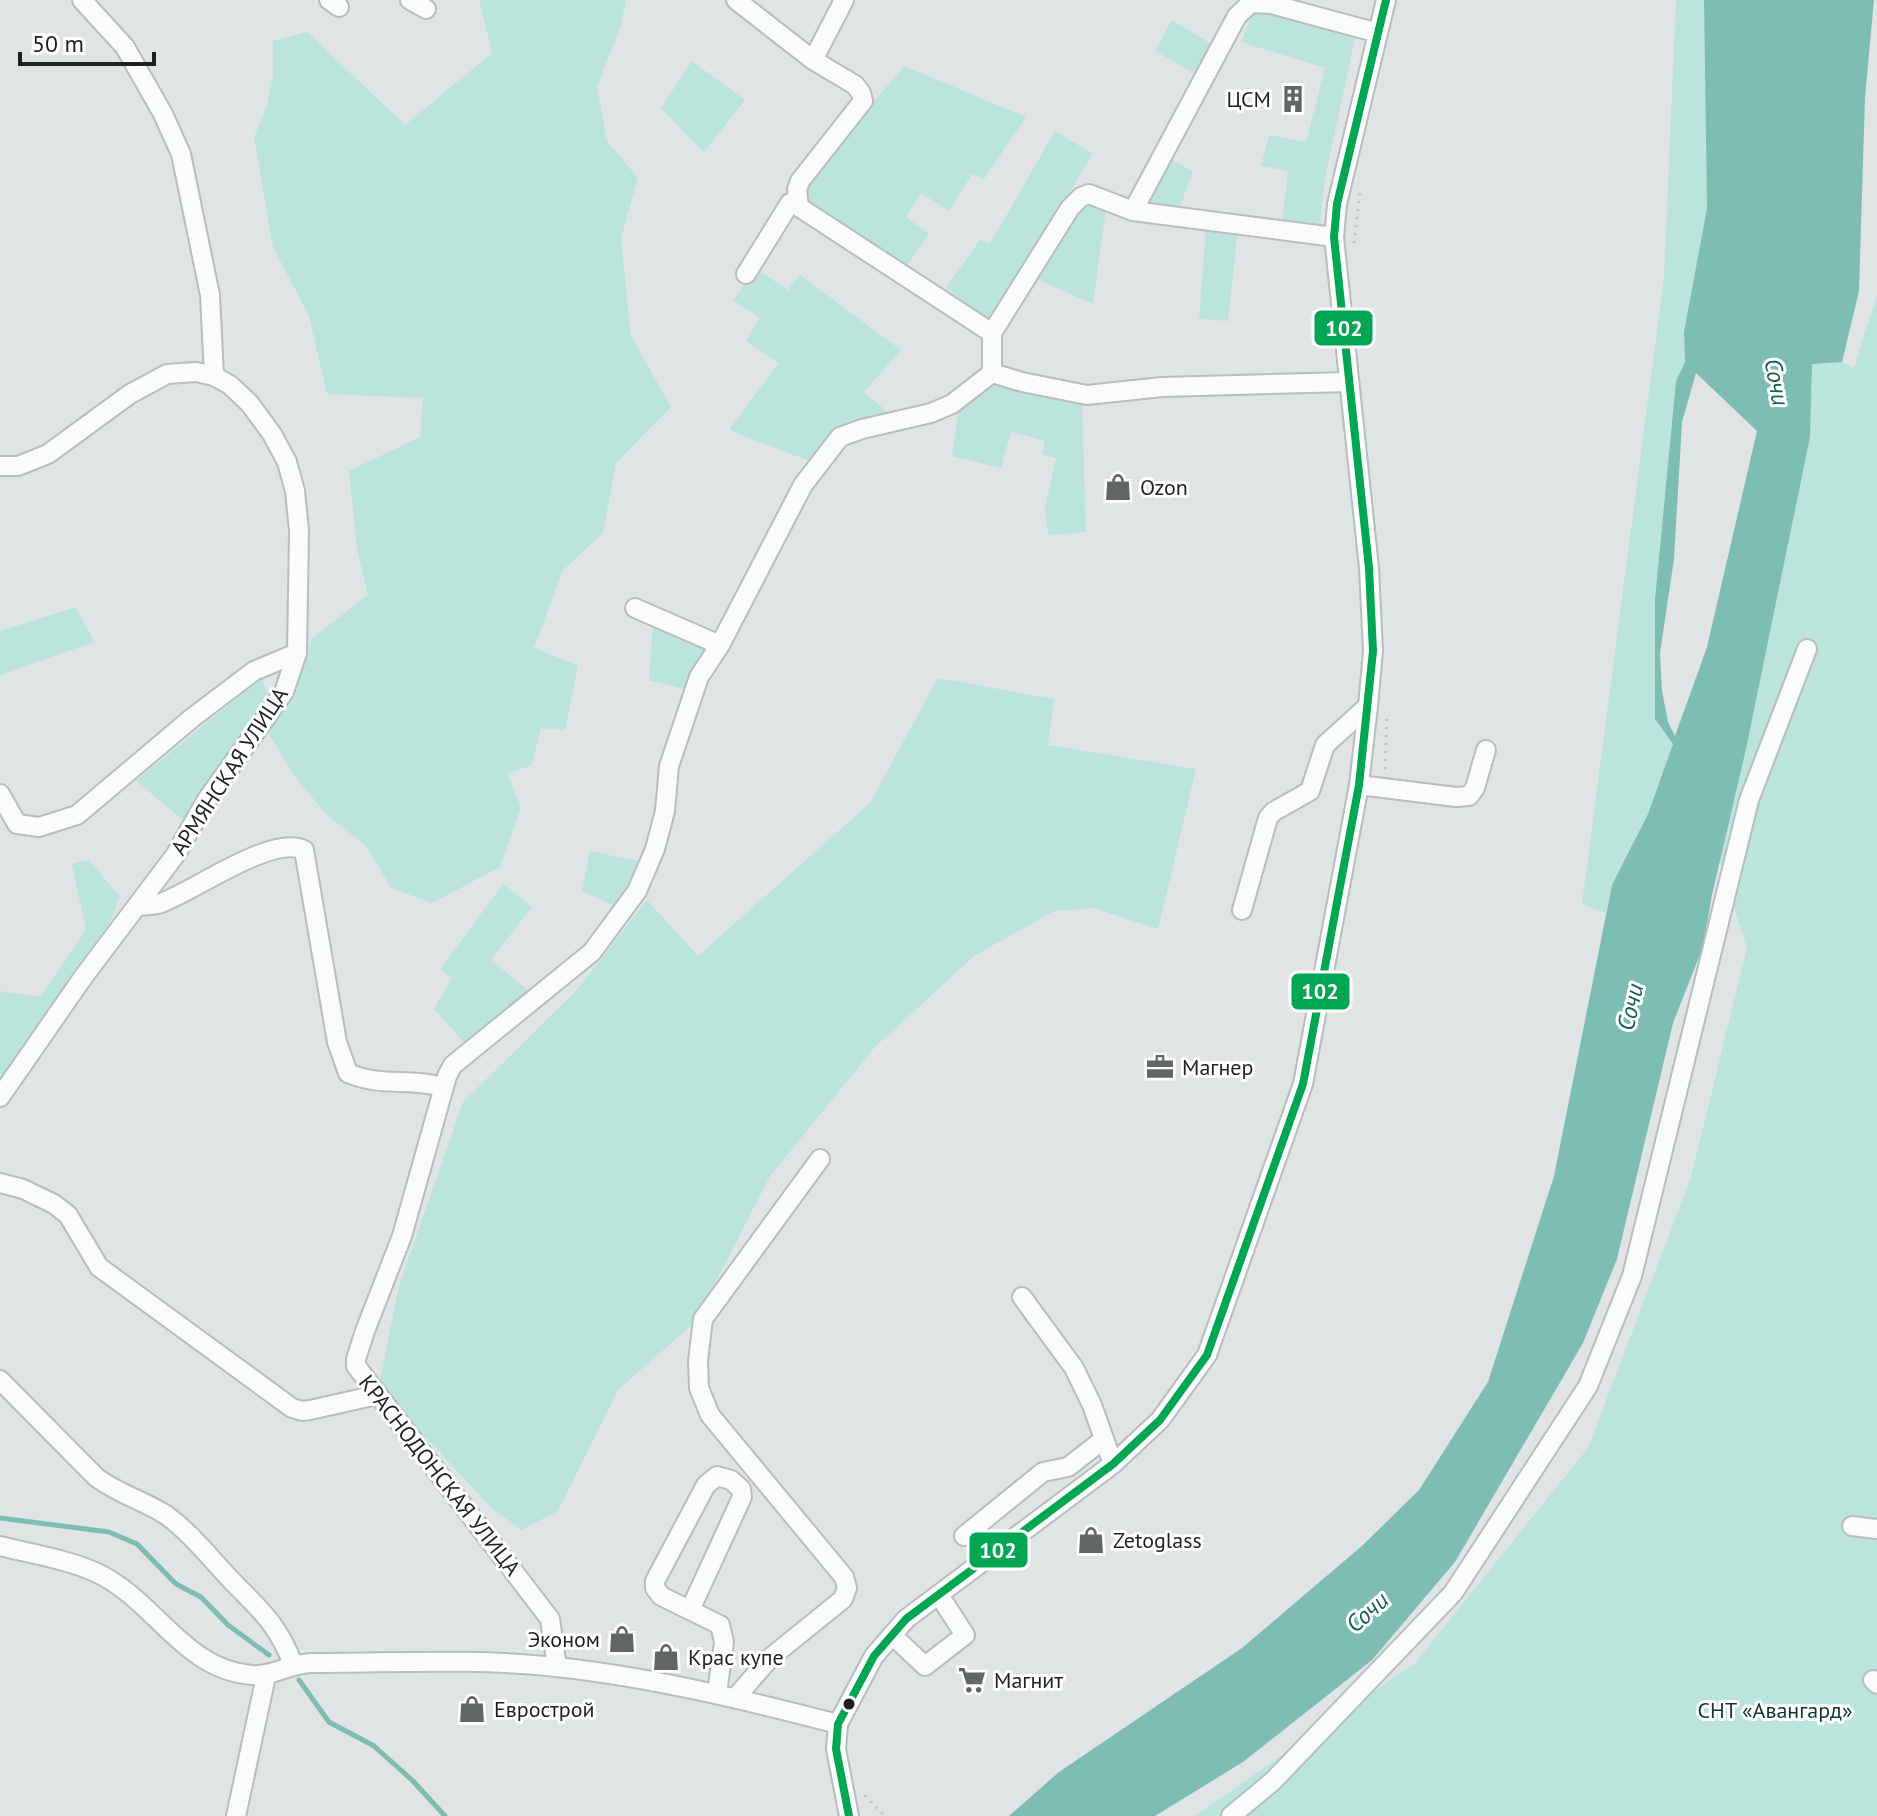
<svg xmlns="http://www.w3.org/2000/svg" width="1877" height="1816" font-family="'PT Sans',sans-serif">
<style>
.green{fill:#bbe4dd}
.water{fill:#7dbdb4;fill-rule:evenodd}
.lines{fill:none;stroke-linecap:round;stroke-linejoin:round}
.stream{stroke:#7dbdb4;stroke-width:5}
.minor-casing{stroke:#babdbd;stroke-width:22}
.path{stroke:#c2c4c4;stroke-width:3;stroke-dasharray:2 6;stroke-linecap:butt}
.minor{stroke:#fafbfb;stroke-width:18}
.bus-1-casing{stroke:#fff;stroke-width:14}
.bus-1{stroke:#00a651;stroke-width:8}
.bus-dot{fill:#1e2120;stroke:#fff;stroke-width:3}
.labels{text-anchor:middle;dominant-baseline:central;stroke-width:6;stroke-linejoin:round;paint-order:stroke}
.poi-label{font-size:22px;fill:#1e2120;stroke:#fff;text-anchor:start}
.street-label{font-size:22px;fill:#1e2120;stroke:#fff}
.park-label{font-size:22px;fill:#0d3832;stroke:#fff}
.water-label{font-size:24px;font-style:italic;fill:#176057;stroke:#fff}
.line-badge{stroke:#fff;stroke-width:3}
.badge-label{font-size:22px;text-anchor:middle;font-weight:bold;fill:#fff}
</style>
<rect width="100%" height="100%" fill="#e0e4e4"/>
<g class="green">
<path d="M479 0H626L621 25 597 87 607 141 638 178 621 238 631 336 671 407 616 463 603 533 563 570 534 648 578 666 565 730 541 728 532 765 507 774 521 807 500 867 432 903 391 888 367 847 328 816 296 778 265 728 294 699 312 638 368 595 357 549 349 471 420 437 423 398 327 394 309 316 273 247 254 137 267 106 273 76V41L307 32 405 125 492 53Z"/>
<path d="M1676 0H1704L1707 208 1684 332 1685 362 1676 381 1655 599V719L1673 744 1648 814 1612 885 1606 913 1582 904 1664 277Z"/>
<path d="M1255 7 1356 34 1325 178 1320 226 1282 223 1288 171 1261 166 1269 135 1306 142 1325 68 1241 42Z"/>
<path d="M1172 20 1216 47 1199 76 1155 51Z"/>
<path d="M692 61 745 100 704 152 661 108Z"/>
<path d="M904 66 1026 117 984 179 972 174 949 211 921 193 906 217 929 234 905 268 807 202 805 183Z"/>
<path d="M1055 131 1093 154 990 322 946 288 980 240 990 244Z"/>
<path d="M1168 158 1193 171 1181 204 1175 211 1142 205Z"/>
<path d="M1089 203 1106 209 1093 304 1034 278 1080 206Z"/>
<path d="M1206 226 1238 229 1228 321 1199 319Z"/>
<path d="M756 269 788 290 800 275 901 350 864 392 890 414 814 463 729 430 779 363 746 341 760 318 733 300Z"/>
<path d="M1877 294V1816H1195L1415 1663 1588 1448 1691 1177 1747 948 1719 860 1746 749 1810 437 1812 364 1842 362 1854 368Z"/>
<path d="M994 378 1082 401 1086 532 1048 535 1045 508 1056 458 1042 454 1045 441 1011 432 1001 468 952 456 959 406Z"/>
<path d="M76 607 94 642 0 675V631Z"/>
<path d="M653 623 711 647 688 690 649 680Z"/>
<path d="M261 678 270 696 206 784 183 820 136 781Z"/>
<path d="M938 678 1054 699 1048 745 1196 769 1158 929 1094 908 1054 911 974 956 875 1047 770 1176 695 1322 618 1390 558 1511 521 1530 491 1507 395 1405 377 1395 399 1286 463 1102 577 990 647 900 698 956 870 803Z"/>
<path d="M590 851 642 862 619 908 582 891Z"/>
<path d="M89 860 120 897 104 935 0 1081V991L40 997 86 930 72 864Z"/>
<path d="M503 884 532 907 491 960 535 996 469 1048 434 1009 452 978 440 969Z"/>
</g>
<path class="water" d="M1704 0H1874L1865 97 1859 291 1842 362 1812 364 1810 437 1746 749 1712 895 1703 947 1673 1023 1617 1259 1583 1343 1455 1562 1372 1660 1243 1762 1155 1816H1009L1059 1772 1242 1648 1363 1545 1419 1490 1488 1382 1554 1176 1612 885 1648 814 1673 744 1655 719V599L1676 381 1685 362 1684 332 1707 208ZM1696 373 1757 431 1707 647 1675 736 1668 722 1662 691 1660 653 1674 559 1682 422Z"/>
<g class="lines">
<g class="stream">
<path d="M0 1518 109 1532 137 1544 176 1584 201 1597 228 1625 269 1655"/>
<path d="M299 1680 329 1722 374 1746 412 1780 445 1816"/>
</g>
<g class="minor-casing">
<g id="minor">
<path d="M82 0 125 47 163 114 181 154 210 295 214 376"/>
<path d="M329 0 339 7"/>
<path d="M410 0 426 9"/>
<path d="M736 0 813 60 855 85 861 93 863 101 800 181 797 189 799 207 992 333"/>
<path d="M813 60 844 0"/>
<path d="M1133 211 1334 237"/>
<path d="M746 274 790 203"/>
<path d="M992 373 1022 382 1087 395 1162 387 1349 382"/>
<path d="M0 466H18L48 454 130 394 167 374 196 372 214 376 230 385 250 404 272 434 287 462 295 491 299 531 297 653 284 692 206 801 176 854 84 976 0 1097"/>
<path d="M635 608 720 645"/>
<path d="M1359 785 1456 797 1469 796 1475 788 1486 750"/>
<path d="M0 794 17 824 39 827 77 815 192 718 254 671 297 653"/>
<path d="M137 906C144 905 154 906 161 903 194 891 273 834 304 850L337 1042 348 1073C383 1088 409 1077 442 1087"/>
<path d="M1242 910 1268 818 1273 812 1310 791 1325 745 1368 706"/>
<path d="M0 1183 23 1189 54 1204 68 1215 99 1267 292 1408 302 1411 310 1410 377 1395"/>
<path d="M1022 1297 1074 1368 1092 1405 1113 1464"/>
<path d="M0 1380 96 1477C118 1494 145 1501 166 1515 191 1533 211 1559 232 1581 261 1611 277 1623 293 1664"/>
<path d="M1852 1526 1877 1529"/>
<path d="M964 1536 1043 1472 1068 1467 1104 1439"/>
<path d="M0 1546C31 1554 66 1559 95 1572 155 1599 183 1670 252 1675 272 1677 288 1664 311 1663 392 1663 475 1658 556 1667 651 1677 745 1700 838 1724"/>
<path d="M691 1608 742 1497 741 1489 731 1480 717 1476 706 1485 655 1581V1588L661 1596 720 1625 724 1642 717 1693"/>
<path d="M892 1635 925 1666 965 1635 939 1595"/>
<path d="M557 1667 550 1619 356 1366V1359L365 1331 402 1236 447 1076 453 1065 592 952 637 891 655 849 665 811 669 766 699 677 720 645 803 485 840 437 862 429 931 413 952 404 992 373V333L1070 208 1081 197 1089 194 1133 211 1237 16 1251 3 1271 4 1378 33"/>
<path d="M1873 1680 1877 1684"/>
<path d="M736 1697 770 1658 843 1599 847 1588 844 1577 710 1415 699 1388 698 1361 703 1319 820 1159"/>
<path d="M236 1816 266 1676"/>
<path d="M849 1816 836 1749 838 1724 874 1656 906 1619 1113 1464 1160 1420 1207 1355 1303 1084 1359 785 1368 706 1373 651 1369 568 1334 237 1337 204 1386 0"/>
<path d="M1231 1816 1273 1781 1453 1593 1588 1386 1632 1276 1749 800 1807 649"/>
</g>
</g>
<g class="path">
<path d="M1354 243 1360 191"/>
<path d="M1385 769 1387 713"/>
<path d="M865 1795 884 1816"/>
</g>
<use href="#minor" class="minor"/>
<g class="bus-1-casing">
<path id="bus-1" d="M849 1816 836 1749 838 1724 874 1656 906 1619 1113 1464 1160 1420 1207 1355 1303 1084 1359 785 1373 651 1369 568 1334 237 1337 204 1386 0"/>
</g>
<use href="#bus-1" class="bus-1"/>
</g>
<defs>
<g id="building-bare" transform="scale(2.16)"><path d="M-4-6H4V6H1V3H-1V6H-4ZM-2.5-4.3h1.7v1.8h-1.7ZM.8-4.3h1.7v1.8H.8ZM-2.5-1h1.7V.8h-1.7ZM.8-1h1.7V.8H.8Z" fill="#626565" stroke="#fff" stroke-width="2.5" paint-order="stroke"/></g>
<g id="shop-bare" transform="scale(2.16)"><path d="M-5-2.5h2.3a2.7 3.5 0 0 1 5.4 0H5L5.5 6h-11ZM-1.5-2.5h3a1.5 2.3 0 0 0-3 0Z" fill="#626565" stroke="#fff" stroke-width="2.5" paint-order="stroke"/></g>
<g id="office-bare" transform="scale(2.16)"><path d="M-6-3h4V-5.5h4V-3h4V5H-6ZM-1-4.5V-3h2v-1.5ZM-6 0V1H6V0Z" fill="#626565" stroke="#fff" stroke-width="2.5" paint-order="stroke"/></g>
<g id="supermarket-bare" transform="scale(2.16)"><path d="M-6-5.5h2.5l.6 2H6L4.5 2H-2.5L-4.4-4H-6ZM-1.5 3.2a1.3 1.3 0 1 0 .1 0ZM3 3.2a1.3 1.3 0 1 0 .1 0Z" fill="#626565" stroke="#fff" stroke-width="2.5" paint-order="stroke"/></g>
</defs>
<g fill-rule="evenodd">
<use href="#building-bare" x="1293" y="99"/>
<use href="#shop-bare" x="1118" y="487"/>
<use href="#office-bare" x="1160" y="1067"/>
<use href="#shop-bare" x="1091" y="1540"/>
<use href="#shop-bare" x="622" y="1639"/>
<use href="#shop-bare" x="666" y="1657"/>
<use href="#supermarket-bare" x="972" y="1680"/>
<use href="#shop-bare" x="472" y="1709"/>
</g>
<circle class="bus-dot" cx="849" cy="1704" r="7"/>
<g class="labels">
<g class="poi-label">
<text x="1271" y="99" text-anchor="end">ЦСМ</text>
<text x="1140" y="487">Ozon</text>
<text x="1182" y="1067">Магнер</text>
<text x="1113" y="1540">Zetoglass</text>
<text x="600" y="1639" text-anchor="end">Эконом</text>
<text x="688" y="1657">Крас купе</text>
<text x="994" y="1680">Магнит</text>
<text x="494" y="1709">Еврострой</text>
</g>
<g class="street-label">
<text transform="translate(229 771) rotate(-57)">АРМЯНСКАЯ УЛИЦА</text>
<text transform="translate(440 1475) rotate(52)">КРАСНОДОНСКАЯ УЛИЦА</text>
</g>
<g class="park-label">
<text x="1775" y="1710">СНТ «Авангард»</text>
</g>
<g class="water-label">
<text transform="translate(1777 382) rotate(79)">Сочи</text>
<text transform="translate(1630 1007) rotate(-77)">Сочи</text>
<text transform="translate(1367 1612) rotate(-42)">Сочи</text>
</g>
</g>
<g class="line-badge">
<rect x="1313" y="309" width="61" height="38" rx="8" fill="#00a651"/>
<rect x="1290" y="972" width="61" height="39" rx="8" fill="#00a651"/>
<rect x="968" y="1531" width="61" height="38" rx="8" fill="#00a651"/>
</g>
<g class="badge-label">
<text x="1344" y="336">102</text>
<text x="1320" y="999">102</text>
<text x="998" y="1558">102</text>
</g>
<path d="M20 52v12h134v-12" fill="none" stroke="#1e2120" stroke-width="4"/>
<text x="32" y="52" font-size="24" fill="#1e2120" stroke="#ffffff" stroke-width="6" paint-order="stroke">50 m</text>
</svg>
